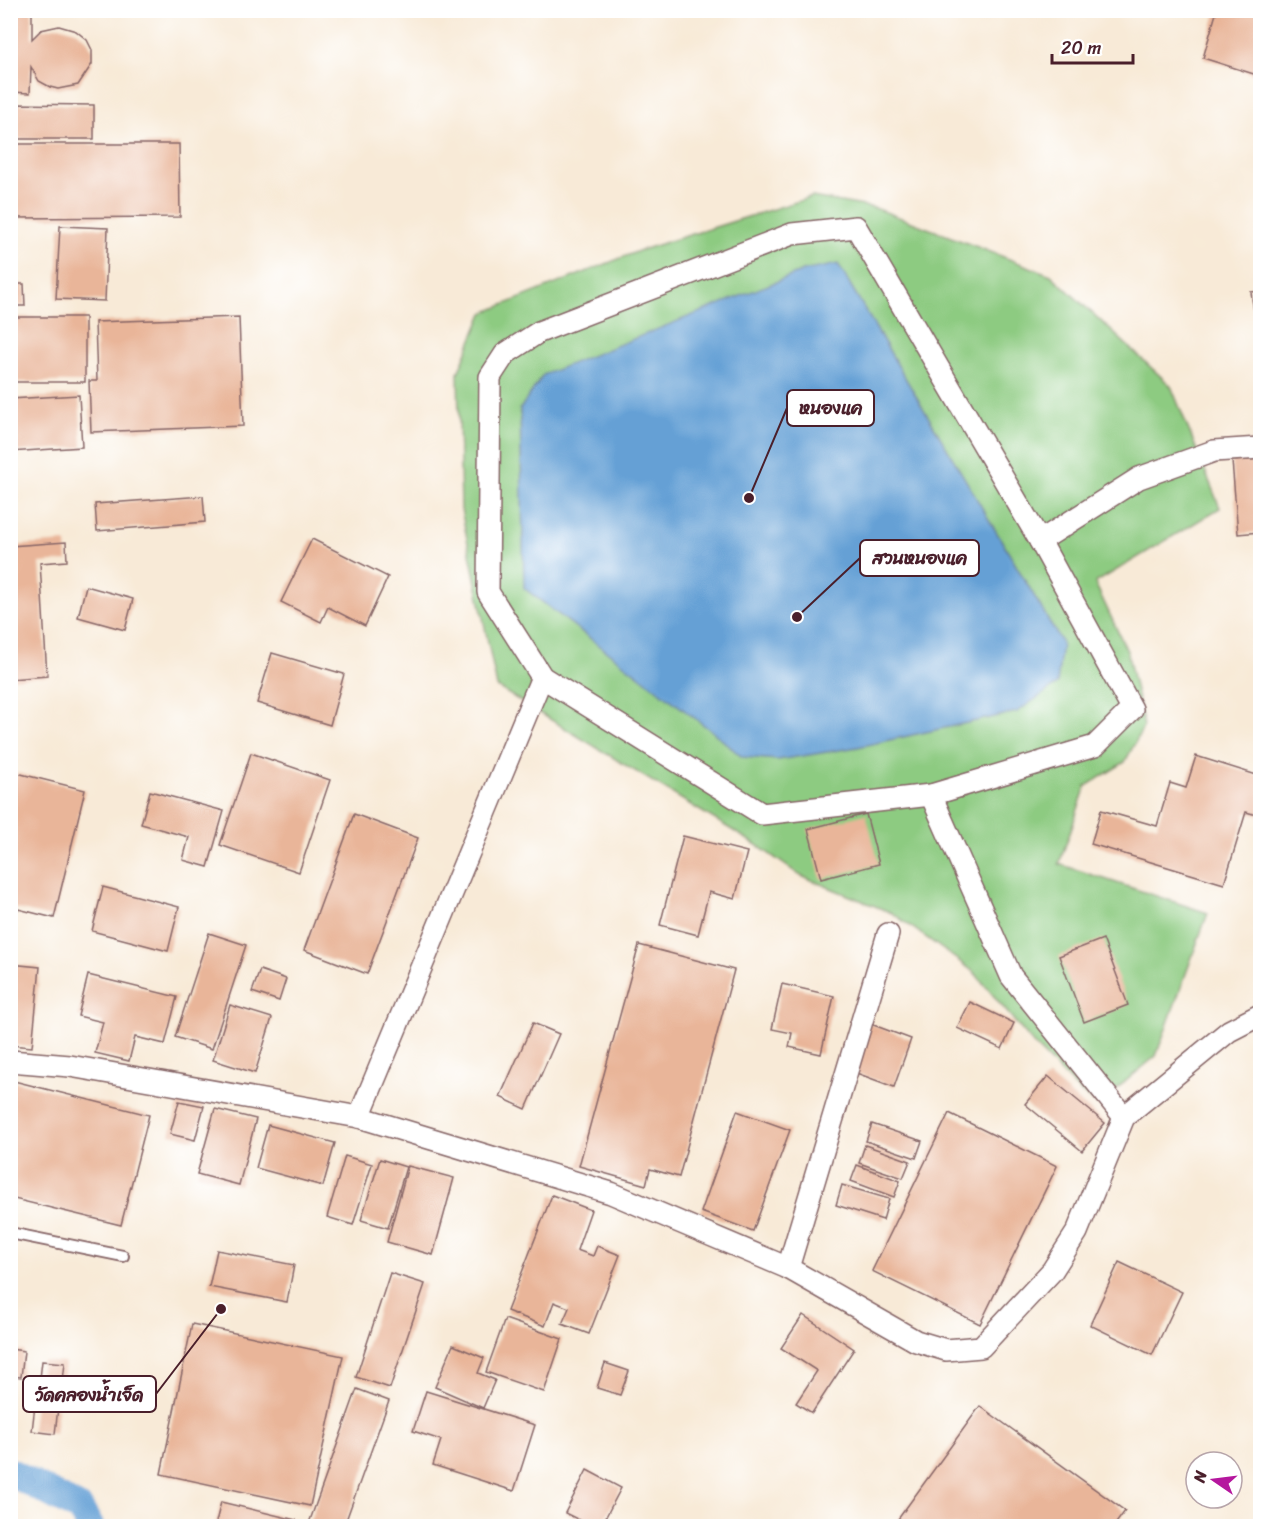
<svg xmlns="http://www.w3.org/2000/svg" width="1271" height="1537" font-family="Sriracha,'Playpen Sans Thai',sans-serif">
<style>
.green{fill:#8dcb81;stroke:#6c7556;stroke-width:1.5}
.water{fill:#65a0d5;stroke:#586080;stroke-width:1.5}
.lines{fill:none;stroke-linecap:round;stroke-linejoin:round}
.canal{stroke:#65a0d5;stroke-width:28}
.building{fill:#e9b599}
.lane-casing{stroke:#876667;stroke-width:14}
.street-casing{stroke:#876667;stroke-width:24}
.lane{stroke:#fff;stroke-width:10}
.street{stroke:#fff;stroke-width:21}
.leader{fill:none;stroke:#4a1f2b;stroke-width:2}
.callout-dot{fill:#4a1f2b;stroke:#fff;stroke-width:2}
.callout{fill:#fff;stroke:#4a1f2b;stroke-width:2}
.callout-label{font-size:18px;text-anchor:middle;font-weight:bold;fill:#4a1f2b}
</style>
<rect width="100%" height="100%" fill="#fff"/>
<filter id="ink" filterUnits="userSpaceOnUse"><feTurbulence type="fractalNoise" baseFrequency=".0167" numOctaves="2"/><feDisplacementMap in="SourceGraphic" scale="12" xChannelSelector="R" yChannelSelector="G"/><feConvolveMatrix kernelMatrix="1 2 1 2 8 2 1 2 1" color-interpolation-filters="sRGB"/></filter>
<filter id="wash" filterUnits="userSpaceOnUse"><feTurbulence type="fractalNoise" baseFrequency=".008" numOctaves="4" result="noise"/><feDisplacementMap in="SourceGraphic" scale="24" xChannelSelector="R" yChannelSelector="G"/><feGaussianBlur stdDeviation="1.35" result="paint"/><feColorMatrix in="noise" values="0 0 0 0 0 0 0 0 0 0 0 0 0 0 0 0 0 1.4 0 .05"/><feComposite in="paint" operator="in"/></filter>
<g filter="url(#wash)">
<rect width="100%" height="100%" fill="#f8ead7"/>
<path class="green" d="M812 197 875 208 1051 275 1171 386 1220 508 1095 583 1127 651 1144 726 1125 762 1086 786 1059 864 1208 913 1156 1056 1098 1104 1080 1092 1035 1046 974 972 892 913 801 876 755 844 497 687 461 509 458 373 483 313 641 250Z"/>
<path class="water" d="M838 264 1062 643 1057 684 1017 712 858 747 778 760 742 757 713 732 524 588 520 409 543 375 803 271Z"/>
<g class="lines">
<path class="canal" d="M10 1472 80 1509 90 1526"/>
</g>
<g id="blocks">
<g class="building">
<path d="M10 10H32V39L41 30 59 26 76 31 87 40 92 50V64L78 85 58 89 50 87 39 81 31 67 30 93 10 92Z"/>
<path d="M1217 10H1260V76L1203 58Z"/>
<path d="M10 104 94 105V139H10Z"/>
<path d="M10 144H179L180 217 10 218Z"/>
<path d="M60 226 108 228 105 301 56 299Z"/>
<rect x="10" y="238" width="6" height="22"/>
<path d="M10 284H24L25 306H10Z"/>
<path d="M1260 291V344H1259L1251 292Z"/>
<rect x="10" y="317" width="75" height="65"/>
<path d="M239 317 243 426 91 432 89 381H97L95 322Z"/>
<path d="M79 395 82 447 10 452V399Z"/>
<path d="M1260 459V532L1238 534 1232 461Z"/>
<path d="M203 496 205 522 97 531 95 504Z"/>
<path d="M312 539 388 577 365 626 328 607 321 622 281 602Z"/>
<path d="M66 542 67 561 40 563 47 676 10 679V546Z"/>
<path d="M86 586 133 599 125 630 78 617Z"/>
<path d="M272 653 344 674 330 725 257 703Z"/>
<path d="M251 753 330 780 299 872 220 845Z"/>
<path d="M1196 756 1260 776V816L1246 812 1224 884 1091 844 1101 810 1157 826 1170 783 1186 788Z"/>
<path d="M17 773 85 790 54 918 10 907V798Z"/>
<path d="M150 791 224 811 208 867 183 860 189 837 141 824Z"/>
<path d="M354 814 418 838 367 974 304 950Z"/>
<path d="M866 814 879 864 821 879 808 829Z"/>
<path d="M683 836 747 852 735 899 709 892 698 935 660 925Z"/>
<path d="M103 887 179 907 168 951 92 931Z"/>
<path d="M209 933 246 945 212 1049 175 1037Z"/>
<path d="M1103 939 1128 1005 1084 1022 1059 956Z"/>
<path d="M639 945 734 970 679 1177 650 1169 646 1185 579 1166Z"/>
<path d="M10 964 40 967 32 1047 10 1045Z"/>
<path d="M260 970 286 979 279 1001 252 992Z"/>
<path d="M88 975 177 997 165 1044 135 1037 129 1061 95 1053 103 1022 78 1016Z"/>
<path d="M782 984 834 996 821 1054 789 1047 792 1033 772 1029Z"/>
<path d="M970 1002 1014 1023 1002 1049 957 1028Z"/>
<path d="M230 1005 272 1018 255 1073 213 1060Z"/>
<path d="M533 1023 559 1034 526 1109 500 1097Z"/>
<path d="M868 1023 911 1039 894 1087 851 1071Z"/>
<path d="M1048 1076 1105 1123 1082 1151 1025 1104Z"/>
<path d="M10 1080 149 1115 121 1225 10 1198Z"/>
<path d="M179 1101 204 1106 195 1140 170 1134Z"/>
<path d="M215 1109 256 1119 239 1185 197 1174Z"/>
<path d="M737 1111 790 1130 753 1231 701 1212Z"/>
<path d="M949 1113 1057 1166 980 1324 872 1271Z"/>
<path d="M872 1124 922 1141 916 1158 866 1141Z"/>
<path d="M268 1125 335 1143 323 1186 256 1168Z"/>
<path d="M865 1145 910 1161 903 1178 859 1163Z"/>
<path d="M345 1156 372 1164 353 1225 327 1217Z"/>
<path d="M380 1159 406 1167 388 1228 361 1220Z"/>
<path d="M857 1165 900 1181 894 1197 851 1181Z"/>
<path d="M408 1166 454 1178 433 1255 387 1242Z"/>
<path d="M842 1185 889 1199 883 1220 836 1205Z"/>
<path d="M552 1195 591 1210 577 1250 593 1256 597 1246 620 1255 589 1334 562 1324 569 1308 554 1302 545 1326 507 1311Z"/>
<path d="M217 1250 294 1265 287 1302 209 1287Z"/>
<path d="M1119 1262 1182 1292 1152 1355 1090 1325Z"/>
<path d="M390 1273 425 1284 390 1388 356 1377Z"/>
<path d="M803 1315 854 1349 812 1413 796 1403 817 1371 781 1348Z"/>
<path d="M505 1319 562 1339 544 1392 486 1372Z"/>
<path d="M192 1324 343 1356 310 1506 161 1474Z"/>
<path d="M453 1345 484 1358 478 1373 495 1380 483 1408 435 1387Z"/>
<path d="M10 1349 24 1351 21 1377 10 1376Z"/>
<path d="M42 1361 65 1363 62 1389 39 1387Z"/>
<path d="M605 1363 629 1371 620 1395 597 1388Z"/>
<path d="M357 1389 389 1401 344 1526H308Z"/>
<path d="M426 1391 535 1425 514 1491 433 1465 441 1440 413 1431Z"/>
<path d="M35 1405 58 1408 55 1434 32 1431Z"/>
<path d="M980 1406 1125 1511 1114 1526H893Z"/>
<path d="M587 1470 621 1488 601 1526H591L565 1513Z"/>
<path d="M221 1502 296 1520 294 1526H215Z"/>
</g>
</g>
</g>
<g filter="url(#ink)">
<use href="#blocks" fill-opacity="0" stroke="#876667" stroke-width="1.5"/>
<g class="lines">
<g class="lane-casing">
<path id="lane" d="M10 1233 123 1256"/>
</g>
<g class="street-casing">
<g id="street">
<path d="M856 227 1040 541 1132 709 1095 746 931 795 762 814 542 677 488 592 490 377 505 354 539 332 792 234Z"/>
<path d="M1040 541 1139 478 1214 451 1260 448"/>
<path d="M931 795 1011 976 1124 1117"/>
<path d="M10 1061 70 1066 359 1117 611 1193 788 1268 916 1341 946 1350 981 1347 1052 1271 1077 1232 1124 1117 1229 1031 1260 1015"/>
<path d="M359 1117 542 677"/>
<path d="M788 1268 888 934"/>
</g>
</g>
<use href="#lane" class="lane"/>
<use href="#street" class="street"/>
</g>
</g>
<path class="leader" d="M749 498L787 408M797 617L860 558M221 1309L156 1394"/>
<g class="callout-dot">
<circle cx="749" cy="498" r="6"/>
<circle cx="797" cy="617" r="6"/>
<circle cx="221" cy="1309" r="6"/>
</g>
<g class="callout">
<rect x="787" y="390" width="87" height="36" rx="6"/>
<rect x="860" y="540" width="119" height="36" rx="6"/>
<rect x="23" y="1376" width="133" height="36" rx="6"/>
</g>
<g class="callout-label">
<text x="831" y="414">หนองแค</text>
<text x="920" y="564">สวนหนองแค</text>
<text x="89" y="1401">วัดคลองน้ำเจ็ด</text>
</g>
<rect width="1271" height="1537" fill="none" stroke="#fff" stroke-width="36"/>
<g transform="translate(1214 1480) rotate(284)"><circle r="28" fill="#ffffff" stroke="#b7a5aa" stroke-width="1.5"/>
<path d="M0-4.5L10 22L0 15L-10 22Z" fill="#b5179e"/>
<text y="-9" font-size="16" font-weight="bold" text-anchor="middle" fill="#4a1f2b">N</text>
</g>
<path d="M1052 54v9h81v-9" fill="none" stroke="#4a1f2b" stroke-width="3"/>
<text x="1061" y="54" font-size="18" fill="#4a1f2b" stroke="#ffffff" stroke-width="4.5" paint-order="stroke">20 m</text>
</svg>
